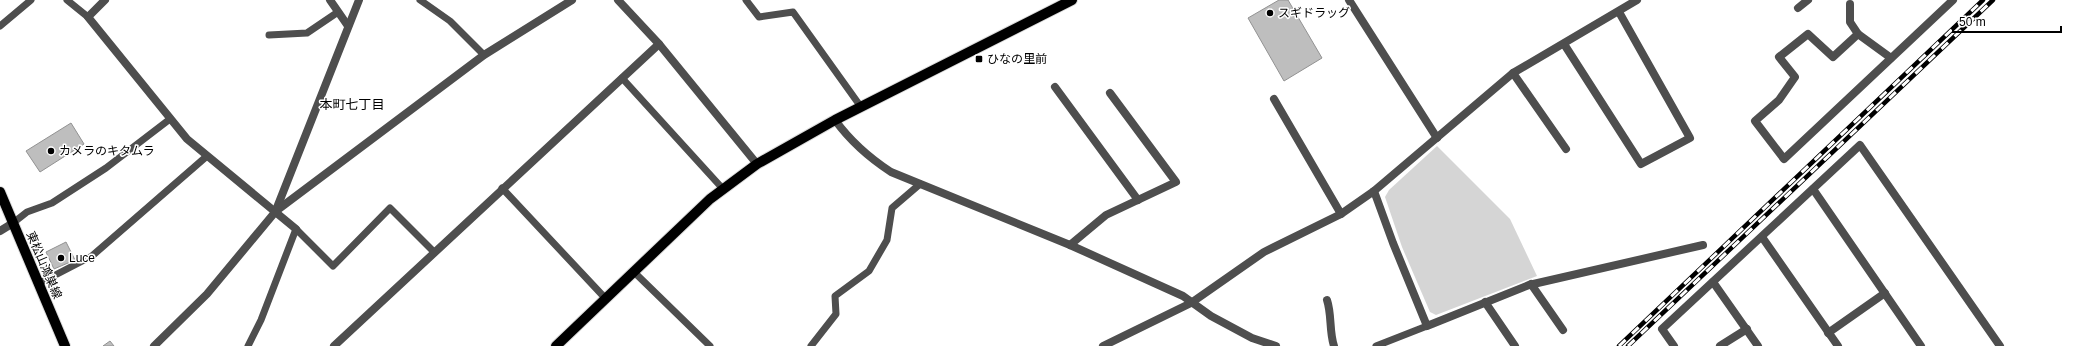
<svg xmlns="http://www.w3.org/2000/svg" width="2089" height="346" font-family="Arial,'Noto Sans JP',sans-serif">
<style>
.green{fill:#d5d5d5}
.building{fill:#bebebe;stroke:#929292}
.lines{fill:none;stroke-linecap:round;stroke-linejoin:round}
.primary-casing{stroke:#dbdbdb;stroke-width:12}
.lane{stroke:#4e4e4e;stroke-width:7}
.street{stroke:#4e4e4e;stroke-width:8}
.primary{stroke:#000;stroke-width:10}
.rail-casing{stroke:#000;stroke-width:4.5}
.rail{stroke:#fff;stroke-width:3;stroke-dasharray:9;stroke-linecap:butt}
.poi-dot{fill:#000;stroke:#fff;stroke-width:1.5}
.labels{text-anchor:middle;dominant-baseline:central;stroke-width:3;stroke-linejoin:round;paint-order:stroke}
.poi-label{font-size:12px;fill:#000;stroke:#fff;text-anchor:start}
.street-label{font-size:12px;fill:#000;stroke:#fff}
.neighbourhood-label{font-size:13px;fill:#000;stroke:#fff}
</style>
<rect width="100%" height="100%" fill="#fff"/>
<path class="green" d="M1437 146 1510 219 1537 276 1436 315 1430 312 1402 247 1385 197 1389 190Z"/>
<g class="building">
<path d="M1279 0H1288L1322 58 1284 81 1248 18Z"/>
<path d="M71 123 84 144 40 172 26 151Z"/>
<path d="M66 242 75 260 54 269 46 252Z"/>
<path d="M110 341 114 346H103Z"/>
</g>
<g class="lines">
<g class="primary-casing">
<g id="primary">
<path d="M0 192 65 346"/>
<path d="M556 346 710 199 757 164 835 120 1072 0"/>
</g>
</g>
<g class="lane">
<path d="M67 0 88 17"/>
<path d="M420 0 450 21 484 55"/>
<path d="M746 0 759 17 793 12 861 107"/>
<path d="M0 26 31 0"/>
<path d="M269 35 307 33 338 12"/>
<path d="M622 78 723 189"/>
<path d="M502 188 606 299"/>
<path d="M13 223 27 212 52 203 106 168 170 119"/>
<path d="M634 272 710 346"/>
<path d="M38 284 92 256 207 156"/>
<path d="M248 346 261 320 296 229 333 266 390 208 434 252"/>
<path d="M811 346 836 314 835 296 869 271 887 240 892 208 920 184"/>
<path d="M1376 346 1427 326"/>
</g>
<g class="street">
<path d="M105 0 88 17 187 139 296 229"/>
<path d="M330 0 348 26"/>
<path d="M618 0 659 44 757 164"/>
<path d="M1349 0 1437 138"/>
<path d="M1850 4V22L1858 34 1833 57 1808 34 1779 57 1795 77 1779 100 1755 121 1784 159 1953 0"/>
<path d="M1798 8 1808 0"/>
<path d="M1858 34 1891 58"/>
<path d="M1564 44 1641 164 1690 138 1619 12"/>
<path d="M1513 73 1566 149"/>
<path d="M1055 87 1138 200"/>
<path d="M1274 99 1341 214"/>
<path d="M835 120C851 142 868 157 891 172L1070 245 1183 296 1211 316 1252 338 1276 346"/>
<path d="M1813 189 1921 346"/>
<path d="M1374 191 1393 243 1427 326 1529 285 1703 245"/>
<path d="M276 210 359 0"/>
<path d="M0 231 13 223"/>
<path d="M1762 237 1838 346"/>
<path d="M1070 245 1106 215 1176 182 1110 93"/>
<path d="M1713 282 1758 346"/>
<path d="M1531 284 1563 330"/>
<path d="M1327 300C1332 315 1329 331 1334 346"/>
<path d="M1485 302 1515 346"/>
<path d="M1828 333 1885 293"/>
<path d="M154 346 207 294 276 211 484 55 572 0"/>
<path d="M334 346 659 44"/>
<path d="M1103 346 1191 303 1264 252 1341 214 1374 191 1513 73 1637 0"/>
<path d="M1674 346 1662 329 1860 145 2000 346"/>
<path d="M1720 346 1747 329"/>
</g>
<use href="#primary" class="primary"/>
<g class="rail-casing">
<g id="rail">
<path d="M1619 346 1983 0"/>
<path d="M1628 346 1993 0"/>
</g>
</g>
<use href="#rail" class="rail"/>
</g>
<g class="poi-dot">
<circle cx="1270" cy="13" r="4"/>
<rect x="975" y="55" width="8" height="8" rx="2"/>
<circle cx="51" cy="151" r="4"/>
<circle cx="61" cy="258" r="4"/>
</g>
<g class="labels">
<g class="poi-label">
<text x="1278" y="13">スギドラッグ</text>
<text x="987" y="59">ひなの里前</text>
<text x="59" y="151">カメラのキタムラ</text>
<text x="69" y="258">Luce</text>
</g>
<g class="street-label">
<text transform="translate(44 265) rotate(67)">東松山鴻巣線</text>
</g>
<g class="neighbourhood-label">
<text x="352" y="104">本町七丁目</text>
</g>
</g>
<path d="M1953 26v6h108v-6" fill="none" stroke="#000000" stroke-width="2"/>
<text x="1959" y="26" font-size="12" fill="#000000" stroke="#ffffff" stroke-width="3" paint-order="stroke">50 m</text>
</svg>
